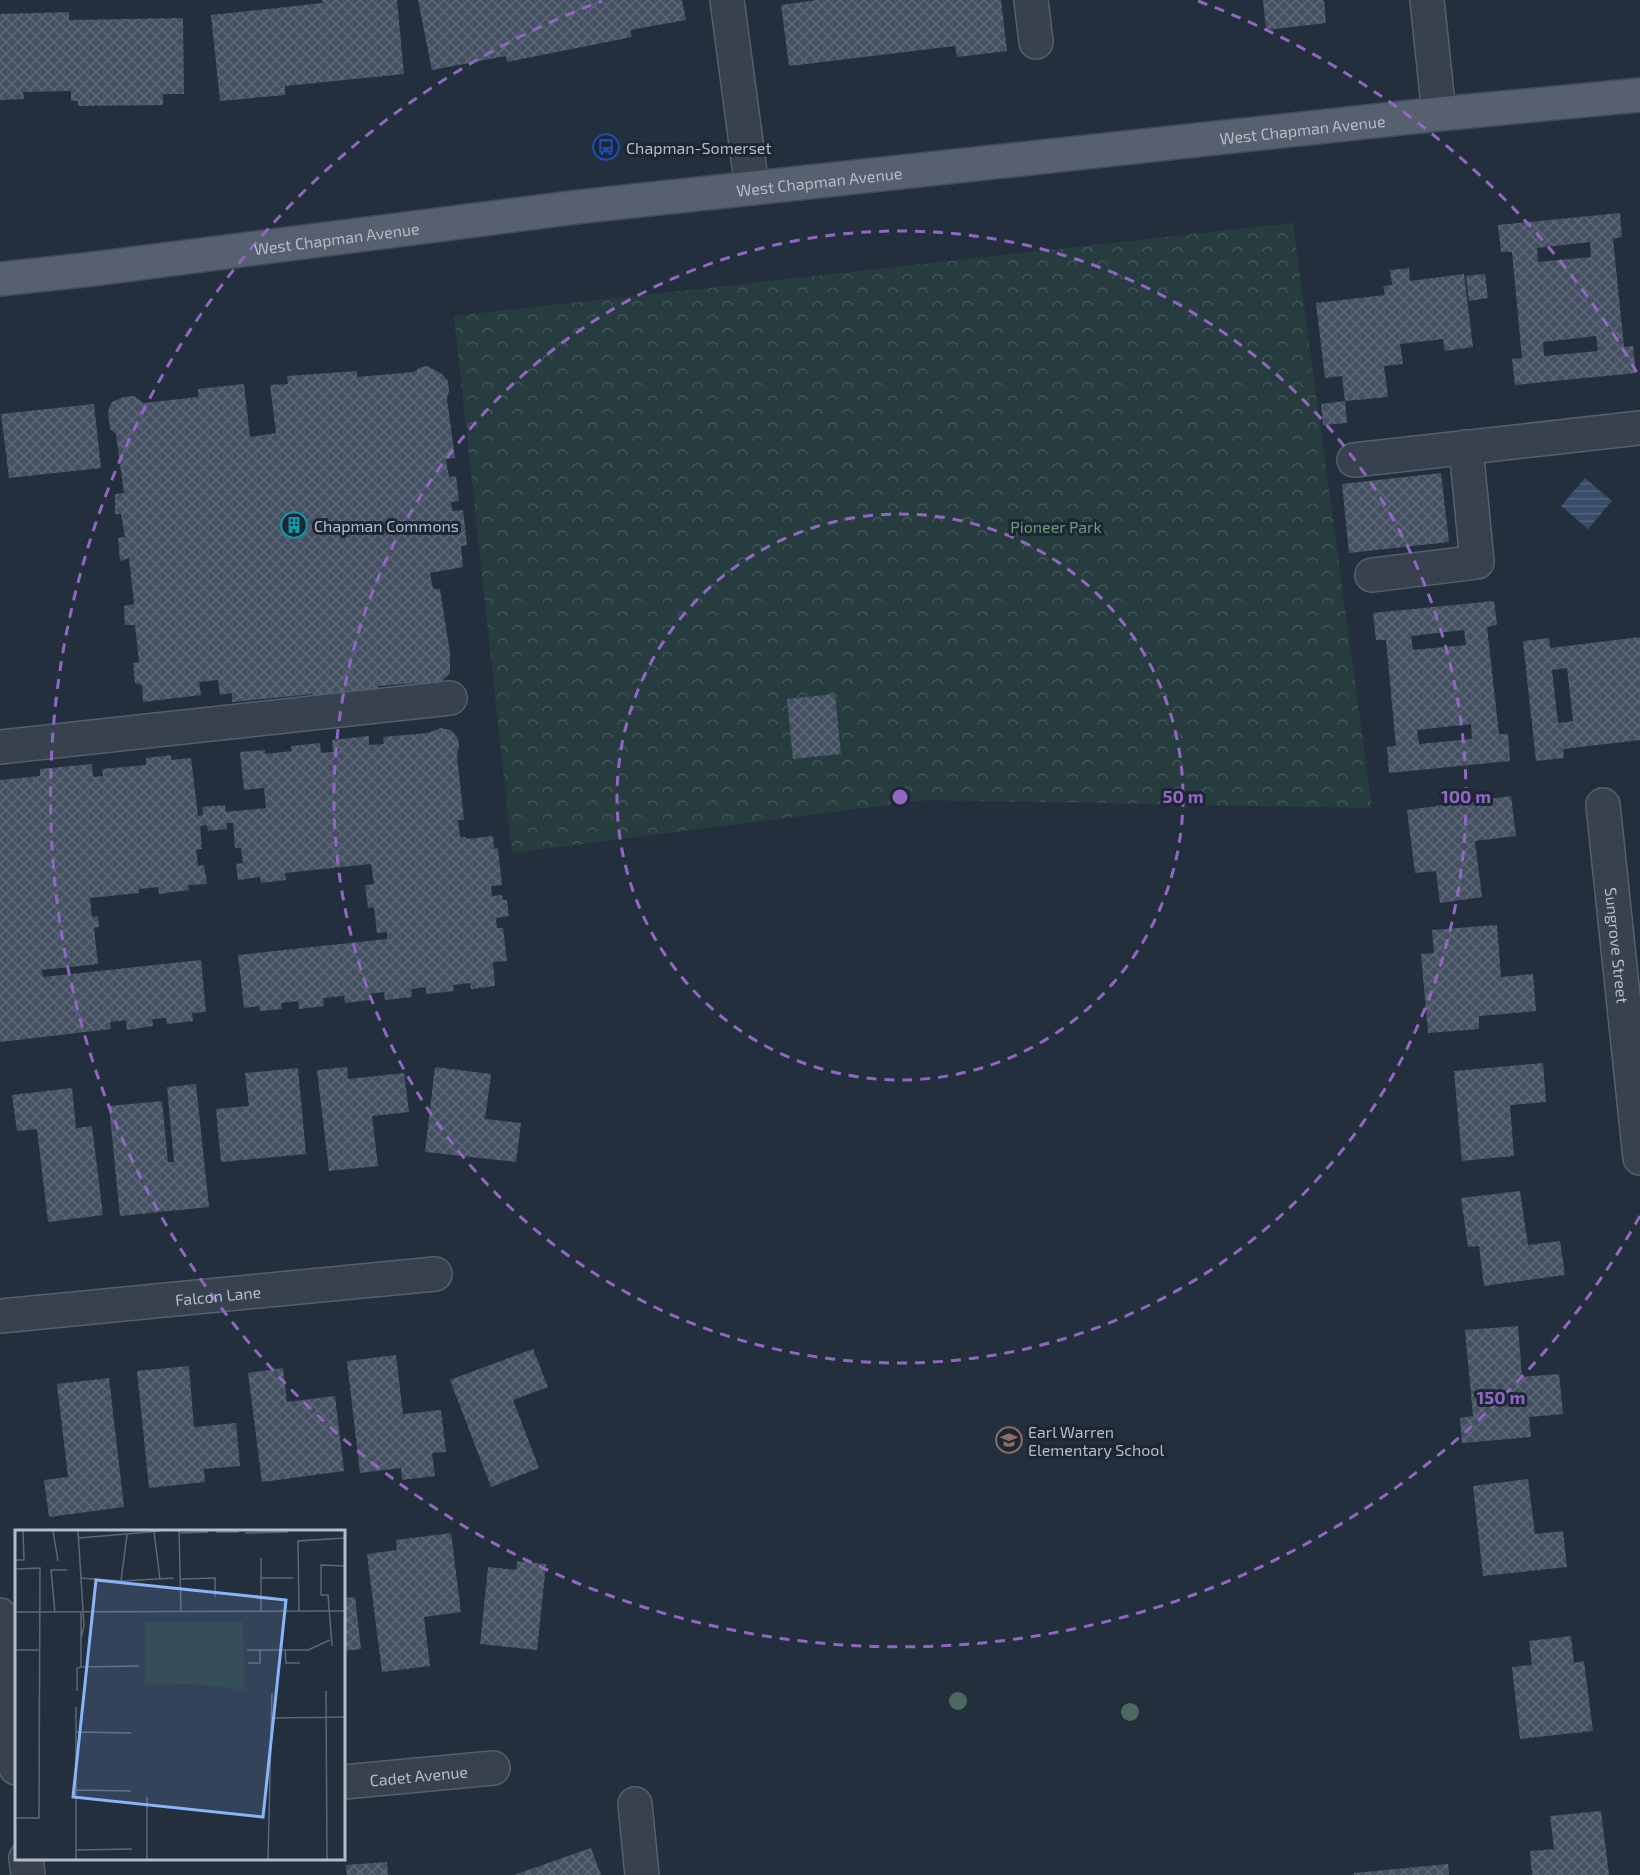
<svg xmlns="http://www.w3.org/2000/svg" width="1640" height="1875" font-family="'Exo 2',sans-serif">
<style>
.park{fill:url(#park-crowns)}
.water{fill:url(#water-rules)}
.building{fill:url(#building-cross-hatch);fill-rule:evenodd}
.lines{fill:none;stroke-linecap:round;stroke-linejoin:round}
.minor-casing{stroke:#565f6c;stroke-width:36}
.major-casing{stroke:#414a57;stroke-width:36}
.minor{stroke:#38414e;stroke-width:33}
.major{stroke:#56606e;stroke-width:33}
.tree{fill:#4b6a5d}
.ring{fill:none;stroke:#9266c3;stroke-width:3;stroke-dasharray:10 8}
.labels{text-anchor:middle;dominant-baseline:central;stroke-width:6;stroke-linejoin:round;paint-order:stroke}
.street-label{font-size:16px;fill:#b4bcc9;stroke:#1d2633}
.poi-label{font-size:16px;fill:#b4bcc9;stroke:#1d2633;text-anchor:start}
.park-label{font-size:16px;fill:#6b9a76;stroke:#1d2633}
.inset-road{fill:none;stroke:#5e6776;stroke-width:1.5}
.view{fill:#8ab4f8;fill-opacity:0.15;stroke:#8ab4f8;stroke-width:3}
.inset-edge{fill:none;stroke:#b4bcc9;stroke-width:3}
.centre{fill:#9266c3;stroke:#1d2633;stroke-width:3}
.ring-label{font-size:18px;text-anchor:middle;font-weight:bold;fill:#9266c3;stroke:#1d2633;stroke-width:6;stroke-linejoin:round;paint-order:stroke}
</style>
<defs>
<pattern id="park-crowns" width="20" height="18" patternUnits="userSpaceOnUse" patternTransform="scale(1.5)"><rect width="20" height="18" fill="#263c3f"/><path d="M2 6a3 3 0 1 1 6 0M12 15a3 3 0 1 1 6 0" fill="none" stroke="#435659"/></pattern>
<pattern id="water-rules" width="6" height="5" patternUnits="userSpaceOnUse" patternTransform="scale(1.5)"><rect width="6" height="5" fill="#394c67"/><path d="M0 2.5h6" fill="none" stroke="#53647b"/></pattern>
<pattern id="building-cross-hatch" width="8" height="8" patternUnits="userSpaceOnUse" patternTransform="scale(1.5)"><rect width="8" height="8" fill="#455162"/><path d="M0 0l8 8M0 8l8-8" fill="none" stroke="#5d6877"/></pattern>
</defs>
<rect width="100%" height="100%" fill="#242f3e"/>
<path class="park" d="M1293 223 1372 808 926 800 512 853 454 316Z"/>
<path class="water" d="M1585 478 1612 501 1588 529 1561 506Z"/>
<g class="building">
<path d="M322 0H397L404 74 285 86V95L220 101 211 15 323 3Z"/>
<path d="M418 0H682L686 20 630 30 632 37 507 62 506 56 432 70Z"/>
<path d="M817 0H1001L1007 51 957 57 955 46 789 66 781 5Z"/>
<path d="M1263 0H1324L1326 23 1266 30Z"/>
<path d="M69 12V20L183 18 184 94H163V105L78 106V101H71V91L23 92 24 99 0 100V14Z"/>
<path d="M1620 213 1622 237 1613 239 1624 347 1633 346 1636 373 1515 385 1512 359 1522 358 1512 252H1501L1498 225ZM1590 242 1591 257 1538 262 1537 248ZM1596 336 1598 351 1544 356 1543 342Z"/>
<path d="M1409 268 1410 281 1464 274 1473 347 1445 351 1443 339 1400 344 1403 364 1384 366 1388 397 1345 401 1347 423 1323 425 1321 404 1345 401 1342 376 1325 378 1316 303 1385 295 1383 286 1392 285 1390 270Z"/>
<path d="M1485 274 1488 298 1469 301 1466 276Z"/>
<path d="M427 366 442 374 448 381 449 391 447 399 455 458 446 459 449 477 456 476 459 501 451 502 452 511 463 510 467 545 461 546 463 567 430 573 433 589H440L450 653V673L437 686 423 688 417 683 378 686 381 692 314 700 313 694 232 702V693L220 695 218 680 199 682 201 695 143 702 142 685 135 683 133 663 139 662 135 625H125L124 606 134 604 129 558 120 561 118 538 125 537 121 514H115V494L124 493 116 434 110 429 108 411 112 402 124 397 134 396 144 403 198 397V389L244 384 250 437 276 433 270 385 288 384 287 376 357 371V377L414 372 419 368Z"/>
<path d="M94 404 101 468 9 478 1 414Z"/>
<path d="M1441 473 1449 542 1349 553 1342 484Z"/>
<path d="M1494 601 1497 625 1487 627 1499 734H1508L1510 761 1389 773 1387 747 1396 746 1386 640H1376L1373 613ZM1464 630 1466 645 1413 650 1411 636ZM1471 724 1472 739 1419 744 1417 730Z"/>
<path d="M1640 637V740L1563 749 1564 758 1536 761 1523 641 1549 638 1550 648ZM1567 668 1573 721 1558 723 1552 670Z"/>
<path d="M835 694 841 754 793 759 787 699Z"/>
<path d="M441 728 451 730 458 738 459 746 457 756 464 820H458L460 837H466V839L493 836 494 849 498 848 502 885 491 886 492 896 502 895 503 900H507L509 916 496 918 497 928H503L507 961 493 962 495 986 471 989 470 983 453 985 454 991 426 994V987L411 989 412 997 385 1000 384 992 369 994 370 1000 345 1003 344 996 323 998 324 1006 299 1009 298 1001 281 1003 282 1009 260 1011 259 1006 244 1008 238 955 387 939V932L377 933 374 907 368 908 365 885 374 884 371 864 285 873 286 880 261 883 260 877 238 880 236 864 243 863 241 848H235L233 823H226L227 829 208 831 207 825 200 826 202 849 196 850 198 866 204 865 207 884 188 885 189 890 159 894 158 887 139 889V893L90 898 92 917 98 916 99 927 94 928 98 964 42 970 43 977 201 960 206 1012 192 1013 193 1021 167 1024 166 1018 152 1019 153 1026 127 1030 126 1020 110 1022 111 1029 0 1042V780L40 776V769L92 764 93 777 103 776 102 769 146 765V758L171 755V760L191 758 198 816 203 815 202 807 225 805 226 812 266 808 264 788 244 790 240 752 265 750V754L292 751 291 746 320 743 321 753 333 752 332 740 369 736V745L384 744 383 737 428 733Z"/>
<path d="M1511 796 1516 836 1475 841 1482 897 1440 903 1436 871 1415 873 1407 810Z"/>
<path d="M1497 925 1501 977 1533 974 1536 1011 1479 1016V1029L1428 1033 1421 954 1434 953 1432 930Z"/>
<path d="M1543 1063 1546 1102 1510 1105 1514 1156 1462 1161 1454 1071Z"/>
<path d="M347 1067 348 1079 404 1073 409 1112 372 1116 378 1166 329 1171 317 1070Z"/>
<path d="M435 1067 491 1074 485 1119 521 1123 516 1162 425 1152Z"/>
<path d="M298 1068 306 1154 221 1162 216 1109 249 1106 245 1073Z"/>
<path d="M196 1084 209 1207 120 1216 109 1106 162 1101 168 1162H174L167 1087Z"/>
<path d="M72 1088 76 1128 92 1126 103 1215 48 1222 37 1129 17 1131 12 1095Z"/>
<path d="M1520 1191 1528 1245 1560 1241 1565 1275 1484 1286 1479 1246 1468 1247 1461 1198Z"/>
<path d="M1518 1326 1522 1377 1559 1374 1563 1414 1529 1417 1531 1437 1462 1443 1460 1418 1473 1416 1465 1330Z"/>
<path d="M533 1349 548 1387 513 1400 539 1468 491 1487 450 1380Z"/>
<path d="M396 1355 403 1414 441 1410 446 1452 432 1453 435 1476 402 1480 401 1468 360 1473 347 1361Z"/>
<path d="M189 1366 194 1427 236 1423 240 1466 204 1469 205 1482 149 1488 137 1371Z"/>
<path d="M283 1368 287 1402 335 1396 344 1471 262 1482 248 1373Z"/>
<path d="M109 1378 124 1507 49 1517 44 1480 68 1477 57 1384Z"/>
<path d="M1528 1479 1535 1534 1563 1531 1567 1567 1483 1576 1473 1486Z"/>
<path d="M451 1533 461 1612 424 1617 430 1666 382 1672 367 1554 397 1550 396 1540Z"/>
<path d="M517 1561 546 1564 537 1650 480 1644 488 1567 516 1570Z"/>
<path d="M355 1597 361 1649 344 1651V1598Z"/>
<path d="M1571 1636 1574 1663 1584 1661 1593 1731 1520 1739 1512 1667 1532 1665 1529 1641Z"/>
<path d="M1601 1811 1609 1875H1532L1530 1851 1554 1849 1550 1816Z"/>
<path d="M591 1848 601 1875H514Z"/>
<path d="M387 1862 388 1875H347L346 1865Z"/>
<path d="M1448 1864 1449 1875H1354V1873Z"/>
</g>
<g class="lines">
<g class="minor-casing">
<g id="minor">
<path d="M727 0 752 188"/>
<path d="M1031 0 1036 42"/>
<path d="M1427 0 1439 114"/>
<path d="M1354 460 1640 428"/>
<path d="M1372 575 1477 562 1466 447"/>
<path d="M0 747 450 698"/>
<path id="s1" d="M1603 805 1640 1158"/>
<path id="s2" d="M0 1316 435 1274"/>
<path d="M0 1615 16 1768"/>
<path id="s3" d="M344 1782 493 1768"/>
<path d="M635 1804 642 1875"/>
<path d="M26 1858 28 1875"/>
</g>
</g>
<g class="major-casing">
<g id="major">
<path id="s4" d="M0 279 93 269 577 207 1439 114 1640 95"/>
</g>
</g>
<use href="#minor" class="minor"/>
<use href="#major" class="major"/>
</g>
<g class="tree">
<circle cx="958" cy="1701" r="9"/>
<circle cx="1130" cy="1712" r="9"/>
</g>
<g class="ring">
<circle cx="900" cy="797" r="283"/>
<circle cx="900" cy="797" r="566"/>
<path d="M1640 1216A850 850 0 1 1 602 1M1198 1A850 850 0 0 1 1640 378"/>
</g>
<defs>
<g id="bus-ring" transform="scale(1.35)"><circle r="9.5" fill="#1d2633" stroke="#1a4fb4" stroke-width="1.5"/><path d="M-5-6H5V4H4V6H2V4H-2V6H-4V4H-5ZM-3.5-4V0h7V-4ZM-3.5 1.2v1.5H-2V1.2ZM2 1.2v1.5H3.5V1.2Z" fill="#1a4fb4"/></g>
<g id="building-ring" transform="scale(1.35)"><circle r="9.5" fill="#1d2633" stroke="#0f9aa8" stroke-width="1.5"/><path d="M-4-6H4V6H1V3H-1V6H-4ZM-2.5-4.3h1.7v1.8h-1.7ZM.8-4.3h1.7v1.8H.8ZM-2.5-1h1.7V.8h-1.7ZM.8-1h1.7V.8H.8Z" fill="#0f9aa8"/></g>
<g id="school-ring" transform="scale(1.35)"><circle r="9.5" fill="#1d2633" stroke="#8d6e63" stroke-width="1.5"/><path d="M0-5L7-2L0 1L-7-2ZM-4 1L0 2.5L4 1V4Q0 6-4 4Z" fill="#8d6e63"/></g>
</defs>
<g fill-rule="evenodd">
<use href="#bus-ring" x="606" y="147"/>
<use href="#building-ring" x="294" y="525"/>
<use href="#school-ring" x="1009" y="1440"/>
</g>
<g class="labels">
<g class="street-label">
<text stroke="none"><textPath href="#s4" startOffset="1311">West Chapman Avenue</textPath></text>
<text stroke="none"><textPath href="#s4" startOffset="825">West Chapman Avenue</textPath></text>
<text stroke="none"><textPath href="#s4" startOffset="339">West Chapman Avenue</textPath></text>
<text stroke="none"><textPath href="#s1" startOffset="141">Sungrove Street</textPath></text>
<text stroke="none"><textPath href="#s2" startOffset="219">Falcon Lane</textPath></text>
<text stroke="none"><textPath href="#s3" startOffset="75">Cadet Avenue</textPath></text>
</g>
<g class="poi-label">
<text x="626" y="147">Chapman-Somerset</text>
<text x="314" y="525">Chapman Commons</text>
<text x="1028" y="1431">Earl Warren<tspan x="1028" dy="18">Elementary School</tspan></text>
</g>
<g class="park-label">
<text x="1056" y="526">Pioneer Park</text>
</g>
</g>
<g transform="translate(15 1530)">
<rect width="330" height="330" fill="#242f3e"/>
<path d="M130 92H228L230 160 178 154 130 155Z" fill="#263c3f"/>
<path class="inset-road" d="M38 1 43 31M63 1 69 96 66 108M164 1 166 81M139 2 145 49M201 2H224M164 3 193 2M230 3 273 2M64 8 146 1M246 28V81M0 30H9L8 1M0 39 25 38 24 288H0M65 48 106 51 159 48M246 48H278M165 49 200 48V67M106 51 112 5M284 81 283 11 330 8M0 82 330 81M66 82V137L124 136M40 83 36 40H52M317 116 313 65H306V35L330 36M0 120H24M232 120H293L315 110M270 120 271 133H285M233 133H245V120M62 161V138L66 137M311 161 312 329M61 177V329M257 188 330 187M61 202 116 203M61 260 116 261M132 267V329M61 320 117 319M253 329 257 163"/>
<path class="view" d="M81 50 271 70 248 287 58 267Z"/>
<rect width="330" height="330" class="inset-edge"/>
</g>
<circle cx="900" cy="797" r="9" class="centre"/>
<g class="ring-label">
<text x="1183" y="803">50 m</text>
<text x="1466" y="803">100 m</text>
<text x="1501" y="1404">150 m</text>
</g>
</svg>
